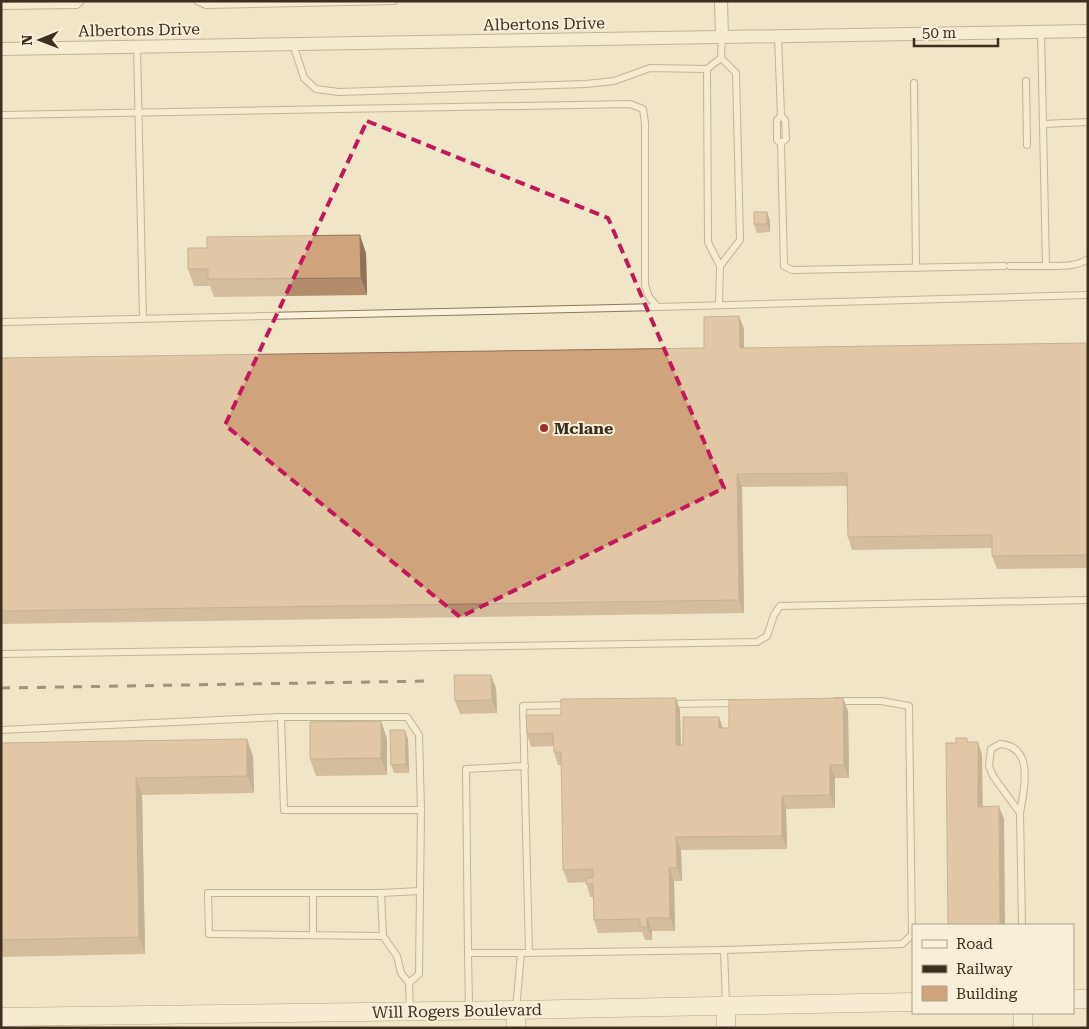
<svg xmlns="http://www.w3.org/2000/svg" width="1089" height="1029" font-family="'Roboto Serif',serif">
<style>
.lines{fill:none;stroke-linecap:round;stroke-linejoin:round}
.service-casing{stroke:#8d785b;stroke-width:8}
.minor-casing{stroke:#8d785b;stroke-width:14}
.secondary-casing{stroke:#6f593f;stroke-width:19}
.service{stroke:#faf2db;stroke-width:6}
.minor{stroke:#faf2db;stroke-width:12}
.secondary{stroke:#faf2db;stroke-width:18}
.rail{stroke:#3d2f20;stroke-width:3;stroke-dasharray:9 9;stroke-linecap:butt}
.wall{fill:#b28c6b}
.shaded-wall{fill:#917257}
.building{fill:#cfa37c;stroke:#917257}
.marked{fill:none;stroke:#c2185b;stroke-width:4;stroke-dasharray:10 6;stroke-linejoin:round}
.poi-dot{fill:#9e2e29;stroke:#f7efd7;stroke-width:2}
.labels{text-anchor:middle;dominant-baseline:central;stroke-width:4;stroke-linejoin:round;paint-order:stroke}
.street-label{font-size:16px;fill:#3d2f20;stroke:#f7efd7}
.poi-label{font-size:16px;font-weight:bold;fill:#3d2f20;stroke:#f7efd7;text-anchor:start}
</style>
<rect width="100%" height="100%" fill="#f0e6c7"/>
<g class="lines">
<g class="service-casing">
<g id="service">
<path d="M197 1 206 5 394 1"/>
<path d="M1 6 77 5 81 1"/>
<path d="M778 36 781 116 777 120V140L781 143 786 139 785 120 781 116"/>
<path d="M293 44 304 78 316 89 339 92 586 84 614 81 650 68 707 69"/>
<path d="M137 47 143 319"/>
<path d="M721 58 707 69 708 242 720 266 740 240 736 73 721 58 722 37"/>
<path d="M1026 81 1027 145"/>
<path d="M914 83 916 268"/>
<path d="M1 115 630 104 643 109 645 123V285L649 297 658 307 1088 295"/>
<path d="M1043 124 1088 122"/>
<path d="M781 143 784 266 792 270 1004 266"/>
<path d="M1010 266H1046L1041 32"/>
<path d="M1046 266C1060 266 1076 267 1088 259"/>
<path d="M719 305 720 266"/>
<path d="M1 322 658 307"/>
<path d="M1 654 757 642 767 636 774 615 780 606 1088 600"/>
<path d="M671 704 736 703"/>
<path d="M281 717 284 810H421"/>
<path d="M1 730 281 717H407L419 735 421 810 419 974 409 983"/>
<path d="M1000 744C1035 746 1024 790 1020 813L993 776 989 766 991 749Z"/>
<path d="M1020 813 1022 925"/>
<path d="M313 893V935"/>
<path d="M381 893 420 891"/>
<path d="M383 936 209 934 208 893H381L383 936 397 956 401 973 409 983 410 1010"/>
<path d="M724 950 726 1003"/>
<path d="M468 953 466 769 525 766"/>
<path d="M529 953 523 706 569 705"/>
<path d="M469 1009 468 953H521"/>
<path d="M516 1009 521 953 724 950 902 944 912 935 909 706 881 701H836"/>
</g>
</g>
<g class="minor-casing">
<g id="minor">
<path d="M721 1 722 37"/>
<path d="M1 49 1088 31"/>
</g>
</g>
<g class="secondary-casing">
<g id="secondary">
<path d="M1073 999H1088"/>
<path d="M726 1006V1028"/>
<path d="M1023 1013V1028"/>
<path d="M1 1017 516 1010 913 1002"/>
<path d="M516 1028V1010"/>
</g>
</g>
<use href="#service" class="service"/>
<use href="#minor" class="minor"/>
<use href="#secondary" class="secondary"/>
<path class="rail" d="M1 688 430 681"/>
</g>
<g class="wall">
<path d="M767 212 770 221V232L757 233 754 224Z"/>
<path d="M366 253 367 295 214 297 210 286H194L188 269Z"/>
<path d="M739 316 744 329V348L1088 343V568L997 569 992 556V548L852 550 848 537 847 486 742 487 744 613 1 624V358L704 348Z"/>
<path d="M496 688 497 713 460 714 455 701Z"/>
<path d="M676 698 680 711 681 745H683L719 717 723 728H729L848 711 849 778H835V808L786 809 787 849 681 850 682 881H674L675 931H652V940H645L642 932 598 933 594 920 593 897H590L586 882 568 883 563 870 562 765H558L554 752V746L531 747 527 734 561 715Z"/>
<path d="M381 721 387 739V775L316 776 310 759Z"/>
<path d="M247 739 253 757 254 793 142 795 145 954 1 957V743Z"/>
<path d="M408 739 409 773H394L391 765Z"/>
</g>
<g class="shaded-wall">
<path d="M767 212 770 221V232L767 224Z"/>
<path d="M360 235 366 253 367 295 361 278Z"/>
<path d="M739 316 744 329V361L740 348Z"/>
<path d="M737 474 742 487 744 613 739 600Z"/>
<path d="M491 675 496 688 497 713 492 700Z"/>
<path d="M676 698 680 711 681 758 676 745Z"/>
<path d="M843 698 848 711 849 778 844 765Z"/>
<path d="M719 717 723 730 719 728Z"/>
<path d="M381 721 387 739V775L381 758Z"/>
<path d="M405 730 408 739 409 773 406 764Z"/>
<path d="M247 739 253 757 254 793 247 776Z"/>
<path d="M978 742 982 755 983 820 978 807Z"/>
<path d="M830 765 835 778V808L830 795Z"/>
<path d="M136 778 142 795 145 954 139 937Z"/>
<path d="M782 796 786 809 787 849 782 836Z"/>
<path d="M999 806 1004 819 1005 925H1000Z"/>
<path d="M676 837 681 850 682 881 677 868Z"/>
<path d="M669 868 674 881 675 931 670 918Z"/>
<path d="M647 918 652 931V940L647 927Z"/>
</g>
<g class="building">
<rect x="754" y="212" width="13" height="12"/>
<path d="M360 235 361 278 208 279V269H188V248H207V237Z"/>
<path d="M739 316 740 348 1088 343V555L992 556V535L848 537 847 473 737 474 739 600 1 611V358L704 348V317Z"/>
<path d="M454 675H491L492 700 455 701Z"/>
<path d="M676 698V745H683V717H719V728H729V700L843 698 844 765H830V795L782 796V836L676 837 677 868H669L670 918H647V927H640V919L594 920 593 884H586V878H593V869L563 870 561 752H554L553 733 527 734 526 715H561V699Z"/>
<path d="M381 721V758L310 759V722Z"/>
<path d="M390 730H405L406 764 391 765Z"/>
<path d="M956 738H967V742H978V807L999 806 1000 925H948L946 743H956Z"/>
<path d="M247 739V776L136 778 139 937 1 940V743Z"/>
</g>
<path d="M0 0H1089V1029H0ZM367 121 608 218 724 488 460 617 225 425Z" fill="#f0e6c7" fill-opacity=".55" fill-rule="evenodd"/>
<path class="marked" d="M367 121 608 218 724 488 460 617 225 425Z"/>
<circle class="poi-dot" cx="544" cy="428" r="5"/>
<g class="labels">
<g class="street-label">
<text transform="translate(544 24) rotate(-1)">Albertons Drive</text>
<text transform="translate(139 30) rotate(-1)">Albertons Drive</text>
<text transform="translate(457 1011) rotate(-1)">Will Rogers Boulevard</text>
</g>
<g class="poi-label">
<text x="554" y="428">Mclane</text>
</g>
</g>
<rect width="1089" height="1029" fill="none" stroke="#3d2f20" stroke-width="5"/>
<rect x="912" y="924" width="162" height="90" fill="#f7efd7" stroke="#ada28e"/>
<rect x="922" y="940" width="25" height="8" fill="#faf2db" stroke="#ada28e"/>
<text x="956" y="949" font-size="15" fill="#3d2f20">Road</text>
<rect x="922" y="965" width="25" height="8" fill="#3d2f20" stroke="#ada28e"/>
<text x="956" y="974" font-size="15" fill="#3d2f20">Railway</text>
<rect x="922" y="986" width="25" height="15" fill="#cfa37c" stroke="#ada28e"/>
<text x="956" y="999" font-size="15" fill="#3d2f20">Building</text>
<g transform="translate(40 40) rotate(269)" stroke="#f7efd7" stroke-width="4" paint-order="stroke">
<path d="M0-4L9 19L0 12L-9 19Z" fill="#3d2f20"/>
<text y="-8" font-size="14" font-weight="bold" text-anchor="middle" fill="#3d2f20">N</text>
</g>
<path d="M914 38v8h84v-8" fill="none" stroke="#3d2f20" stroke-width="2.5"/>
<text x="922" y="38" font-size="15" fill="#3d2f20" stroke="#f7efd7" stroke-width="4" paint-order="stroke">50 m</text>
</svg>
